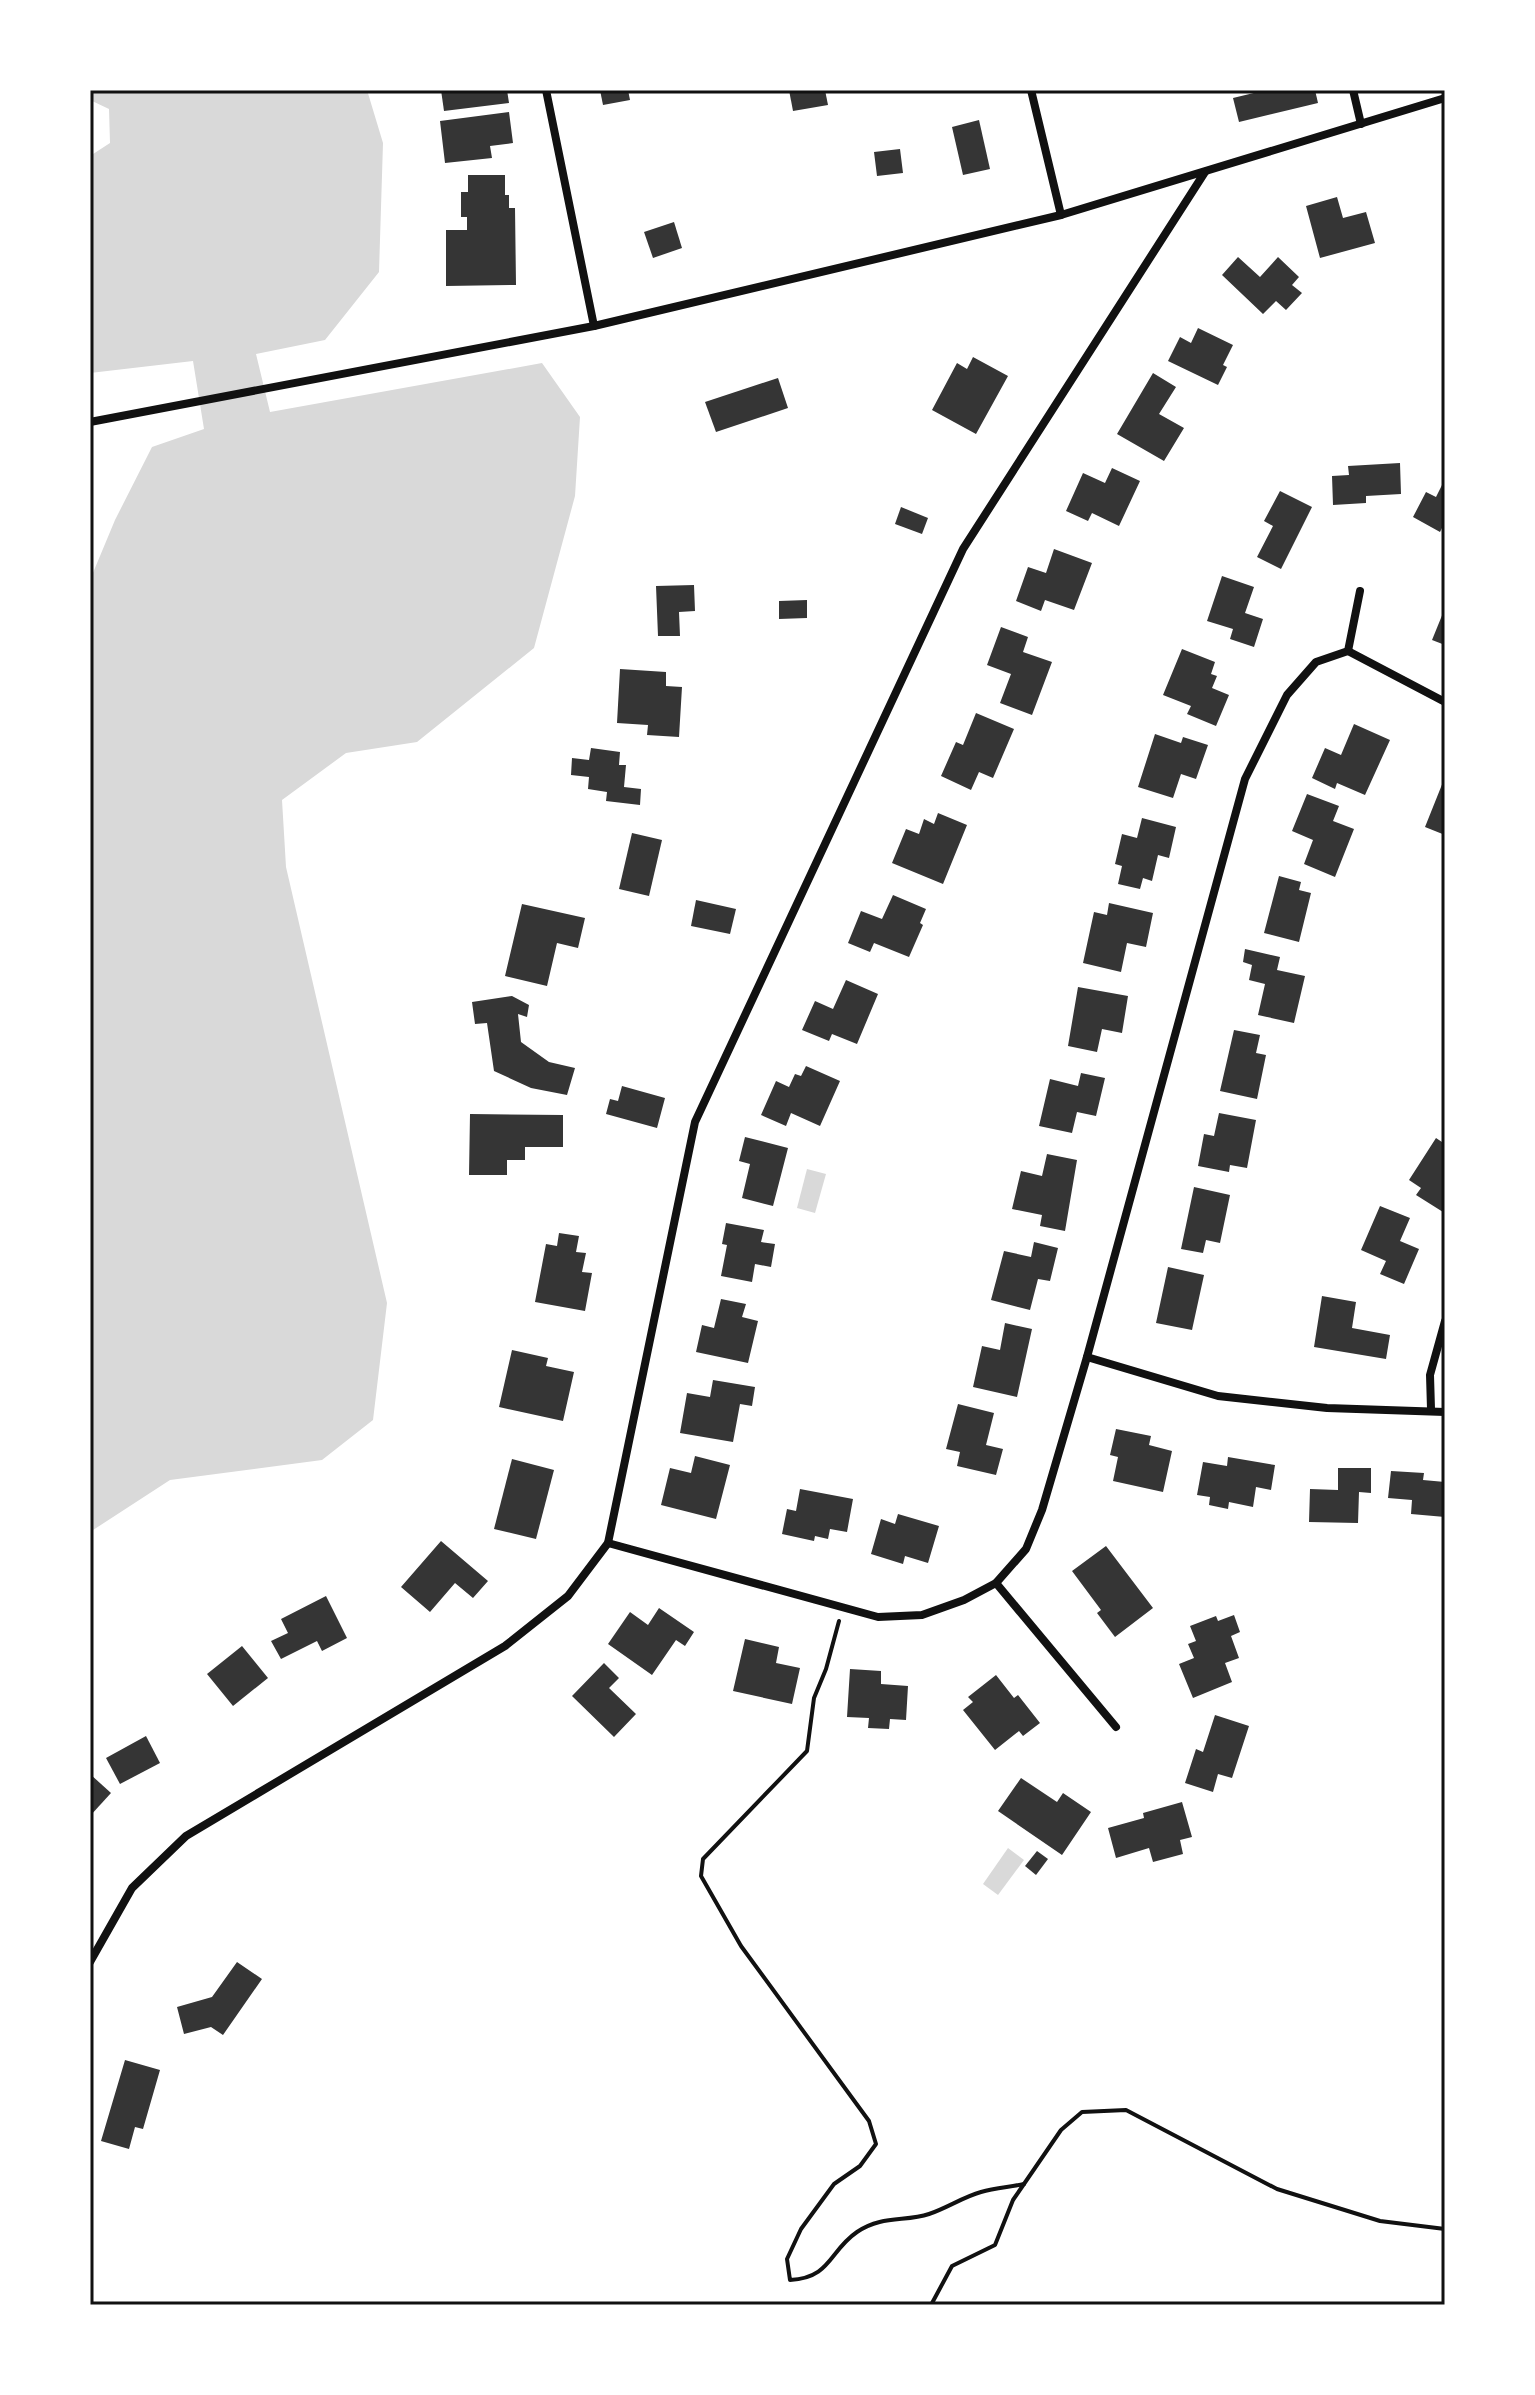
<svg xmlns="http://www.w3.org/2000/svg" width="1535" height="2395" font-family="Georgia,serif">
<style>
.water{fill:#d9d9d9}
.building{fill:#353535}
.lines{fill:none;stroke-linecap:round;stroke-linejoin:round}
.path{stroke:#111;stroke-width:4}
.minor{stroke:#111;stroke-width:8}
.neatline{fill:none;stroke:#111;stroke-width:3}
</style>
<rect width="100%" height="100%" fill="#fff"/>
<g class="water">
<path d="M90 90H367L383 143 379 272 325 340 256 354 270 412 542 363 580 417 575 496 534 648 417 742 346 753 282 800 286 867 387 1303 373 1420 322 1460 170 1480 90 1532V580L115 520 152 447 204 429 193 361 90 373V156L110 143 109 109 90 100Z"/>
<path d="M807 1169 826 1174 815 1213 797 1208Z"/>
<path d="M1008 1848 1024 1860 998 1895 983 1884Z"/>
</g>
<g class="building">
<path d="M441 90H507L509 103 444 111Z"/>
<path d="M600 90H628L630 100 603 105Z"/>
<path d="M789 90H825L828 105 793 111Z"/>
<path d="M1266 90H1315L1318 103 1239 122 1233 98Z"/>
<path d="M509 112 513 143 490 146 492 158 445 163 440 121Z"/>
<path d="M979 120 990 169 963 175 952 127Z"/>
<path d="M900 149 903 173 877 176 874 152Z"/>
<path d="M468 175H505V195H509V208H515L516 285 446 286V230H467V217H461V192H468Z"/>
<path d="M1337 197 1343 218 1366 212 1375 243 1320 258 1306 206Z"/>
<path d="M674 222 682 248 653 258 644 232Z"/>
<path d="M1238 257 1260 277 1278 257 1299 277 1292 285 1302 293 1286 310 1276 301 1263 314 1222 275Z"/>
<path d="M1198 328 1233 345 1223 365 1227 367 1218 385 1168 361 1180 337 1191 343Z"/>
<path d="M973 357 1008 376 976 434 932 410 957 363 967 369Z"/>
<path d="M1153 373 1176 387 1159 414 1184 428 1164 461 1117 434Z"/>
<path d="M778 378 788 408 716 432 705 402Z"/>
<path d="M1400 463 1401 494 1366 496V503L1333 505 1332 476 1349 475 1348 466Z"/>
<path d="M1112 468 1140 481 1119 526 1092 513 1088 521 1066 511 1083 473 1105 483Z"/>
<path d="M1445 479V530L1442 528 1440 532 1413 517 1426 492 1436 497Z"/>
<path d="M1280 491 1312 507 1281 569 1257 557 1273 526 1264 521Z"/>
<path d="M901 507 928 518 922 534 895 524Z"/>
<path d="M1054 549 1092 563 1074 610 1045 600 1041 611 1016 601 1028 567 1046 573Z"/>
<path d="M1222 576 1254 587 1245 613 1263 619 1254 647 1230 639 1233 629 1207 621Z"/>
<path d="M694 585 695 611 679 612 680 636H658L656 586Z"/>
<path d="M807 600V618L779 619V601Z"/>
<path d="M1445 608V645L1432 640Z"/>
<path d="M1001 627 1028 637 1023 652 1052 662 1032 715 1000 703 1011 674 987 665Z"/>
<path d="M1182 649 1215 662 1211 674 1217 676 1212 688 1229 695 1216 726 1187 714 1191 706 1163 695Z"/>
<path d="M620 669 666 672V686L682 687 679 737 647 735 648 725 617 723Z"/>
<path d="M976 713 1014 729 993 778 979 772 971 790 941 776 956 742 963 745Z"/>
<path d="M1354 724 1390 740 1365 795 1337 783 1335 789 1312 778 1325 748 1341 755Z"/>
<path d="M1155 734 1181 743 1183 737 1208 745 1196 779 1181 774 1173 798 1138 787Z"/>
<path d="M591 748 620 752 619 765H626L624 787 641 789 640 805 606 801 607 792 588 789 589 777 571 775 572 758 589 760Z"/>
<path d="M1445 777V835L1425 827Z"/>
<path d="M1307 794 1339 806 1333 821 1354 829 1335 877 1304 864 1313 840 1292 831Z"/>
<path d="M938 813 967 825 943 884 892 863 906 829 919 834 924 819 934 824Z"/>
<path d="M1142 818 1176 827 1169 858 1158 855 1152 881 1143 878 1140 889 1118 884 1122 866 1115 864 1122 834 1137 838Z"/>
<path d="M632 833 662 840 649 896 619 889Z"/>
<path d="M1279 876 1301 882 1299 890 1311 893 1299 942 1264 933Z"/>
<path d="M893 895 926 909 920 923 923 925 909 957 874 943 870 952 848 943 861 911 882 919Z"/>
<path d="M696 900 736 909 730 934 691 926Z"/>
<path d="M1109 903 1153 913 1146 947 1127 943 1121 972 1083 963 1094 912 1107 915Z"/>
<path d="M522 904 585 918 578 948 557 943 547 986 505 976Z"/>
<path d="M1245 949 1280 957 1277 970 1305 976 1294 1023 1258 1015 1265 984 1249 980 1252 965 1243 962Z"/>
<path d="M846 980 878 994 857 1044 832 1034 829 1041 802 1030 815 1001 833 1009Z"/>
<path d="M1078 987 1128 996 1122 1033 1102 1029 1097 1052 1068 1046Z"/>
<path d="M512 996 529 1005 527 1017 518 1014 521 1042 549 1062 575 1068 567 1095 531 1088 494 1071 487 1023 475 1024 472 1002Z"/>
<path d="M1234 1030 1260 1035 1256 1053 1266 1055 1257 1099 1220 1091Z"/>
<path d="M806 1066 840 1081 820 1126 791 1113 786 1126 761 1115 776 1081 789 1087 795 1074 801 1076Z"/>
<path d="M1081 1073 1105 1078 1096 1116 1077 1112 1072 1133 1039 1126 1050 1079 1078 1086Z"/>
<path d="M622 1086 665 1098 657 1128 606 1114 610 1099 618 1101Z"/>
<path d="M1219 1113 1256 1120 1247 1168 1230 1165 1229 1172 1198 1166 1204 1134 1214 1136Z"/>
<path d="M470 1114 563 1115V1147H525V1160H507V1175H469Z"/>
<path d="M745 1137 788 1148 773 1206 742 1198 750 1164 739 1161Z"/>
<path d="M1436 1138 1445 1144V1208L1443 1212 1416 1195 1421 1188 1409 1180Z"/>
<path d="M1047 1154 1077 1160 1065 1231 1040 1226 1042 1215 1012 1209 1021 1171 1042 1176Z"/>
<path d="M1194 1187 1230 1195 1220 1243 1206 1240 1203 1253 1181 1249Z"/>
<path d="M1380 1206 1410 1218 1400 1241 1419 1249 1404 1284 1380 1274 1386 1261 1361 1250Z"/>
<path d="M726 1223 764 1230 761 1242 775 1244 771 1267 755 1264 752 1282 721 1276 727 1245 722 1244Z"/>
<path d="M559 1233 579 1236 576 1252 586 1253 582 1272 592 1273 585 1311 535 1302 546 1244 557 1246Z"/>
<path d="M1034 1242 1058 1248 1050 1281 1038 1279 1030 1310 991 1300 1004 1251 1031 1257Z"/>
<path d="M1168 1267 1204 1275 1192 1330 1156 1323Z"/>
<path d="M1322 1296 1356 1302 1352 1328 1390 1335 1386 1359 1314 1347Z"/>
<path d="M721 1299 746 1304 742 1317 758 1321 748 1363 696 1352 702 1325 714 1328Z"/>
<path d="M1005 1323 1032 1329 1017 1397 973 1387 982 1346 1000 1350Z"/>
<path d="M512 1350 548 1358 546 1366 574 1372 563 1421 499 1407Z"/>
<path d="M713 1380 755 1387 752 1406 740 1404 733 1442 680 1433 687 1393 710 1397Z"/>
<path d="M958 1404 994 1413 986 1445 1003 1449 996 1475 957 1466 960 1452 946 1449Z"/>
<path d="M1116 1429 1151 1436 1149 1445 1172 1451 1163 1492 1113 1481 1118 1457 1110 1455Z"/>
<path d="M695 1456 730 1465 716 1519 661 1505 670 1468 691 1473Z"/>
<path d="M1228 1457 1275 1465 1271 1490 1256 1487 1253 1507 1229 1502 1228 1509 1209 1505 1210 1497 1197 1495 1203 1462 1227 1466Z"/>
<path d="M512 1459 554 1470 536 1539 494 1529Z"/>
<path d="M1338 1468H1371V1493L1359 1492 1358 1523 1309 1522 1310 1489 1338 1490Z"/>
<path d="M1391 1471 1424 1473 1423 1480 1445 1482V1517L1411 1514 1412 1500 1388 1498Z"/>
<path d="M800 1489 853 1499 847 1532 830 1529 828 1539 815 1536 814 1541 782 1534 787 1509 796 1511Z"/>
<path d="M898 1514 939 1526 928 1563 905 1556 903 1564 871 1554 881 1519 895 1524Z"/>
<path d="M441 1541 488 1581 473 1598 455 1583 430 1612 401 1587Z"/>
<path d="M1106 1546 1153 1608 1115 1637 1097 1613 1101 1610 1072 1571Z"/>
<path d="M326 1596 347 1638 322 1651 317 1641 281 1659 271 1641 288 1633 281 1619Z"/>
<path d="M659 1608 694 1632 685 1646 676 1640 652 1675 608 1644 630 1612 648 1625Z"/>
<path d="M1234 1615 1240 1632 1231 1636 1239 1658 1225 1663 1232 1682 1193 1698 1179 1664 1194 1658 1188 1644 1196 1641 1190 1626 1216 1616 1218 1621Z"/>
<path d="M745 1639 779 1647 776 1663 800 1668 792 1704 733 1691Z"/>
<path d="M242 1646 268 1678 233 1706 207 1674Z"/>
<path d="M604 1663 619 1678 609 1688 636 1714 614 1737 572 1696Z"/>
<path d="M850 1669 881 1671V1684L908 1686 906 1720 890 1719 889 1729 868 1728 869 1718 847 1717Z"/>
<path d="M996 1675 1014 1698 1018 1695 1040 1723 1023 1736 1019 1731 995 1750 963 1710 973 1702 968 1697Z"/>
<path d="M1215 1715 1249 1726 1232 1778 1218 1774 1213 1792 1185 1783 1196 1749 1203 1752Z"/>
<path d="M146 1736 160 1763 120 1784 106 1758Z"/>
<path d="M90 1774 111 1793 90 1816Z"/>
<path d="M1021 1778 1057 1802 1063 1793 1091 1812 1062 1855 998 1811Z"/>
<path d="M1182 1802 1192 1837 1180 1840 1183 1854 1153 1862 1149 1848 1116 1858 1108 1828 1144 1818 1143 1813Z"/>
<path d="M1037 1851 1048 1859 1036 1875 1025 1866Z"/>
<path d="M237 1962 262 1979 223 2035 211 2027 184 2034 177 2007 212 1997Z"/>
<path d="M125 2060 160 2070 143 2129 135 2127 129 2149 101 2141Z"/>
</g>
<g class="lines">
<g class="path">
<path d="M839 1621 826 1669 814 1698 807 1751 703 1859 701 1876 741 1946 869 2121 876 2144 860 2166 834 2184 801 2229 787 2259 790 2280C831 2278 829 2251 857 2232 882 2215 905 2222 929 2214 947 2208 963 2197 981 2192 995 2188 1010 2187 1024 2184"/>
<path d="M931 2305 952 2266 995 2245 1013 2200 1061 2130 1082 2112 1126 2110 1277 2189 1380 2221 1445 2229"/>
</g>
<g class="minor">
<path d="M546 90 594 326"/>
<path d="M1031 90 1061 215"/>
<path d="M1353 90 1361 124"/>
<path d="M90 422 594 326 1061 215 1445 98"/>
<path d="M1348 651 1445 702"/>
<path d="M1087 1357 1218 1396 1327 1408 1445 1412"/>
<path d="M1431 1409 1430 1375 1445 1321"/>
<path d="M608 1543 878 1617 922 1615 964 1600 996 1583 1026 1549 1042 1510 1087 1357 1245 779 1287 695 1316 662 1348 651 1360 591"/>
<path d="M996 1583 1116 1727"/>
<path d="M90 1962 132 1888 186 1836 505 1646 568 1596 608 1543 695 1122 963 549 1205 172"/>
</g>
</g>
<rect width="1535" height="2395" fill="none" stroke="#ffffff" stroke-width="184"/>
<rect x="92" y="92" width="1351" height="2211" class="neatline"/>
</svg>
